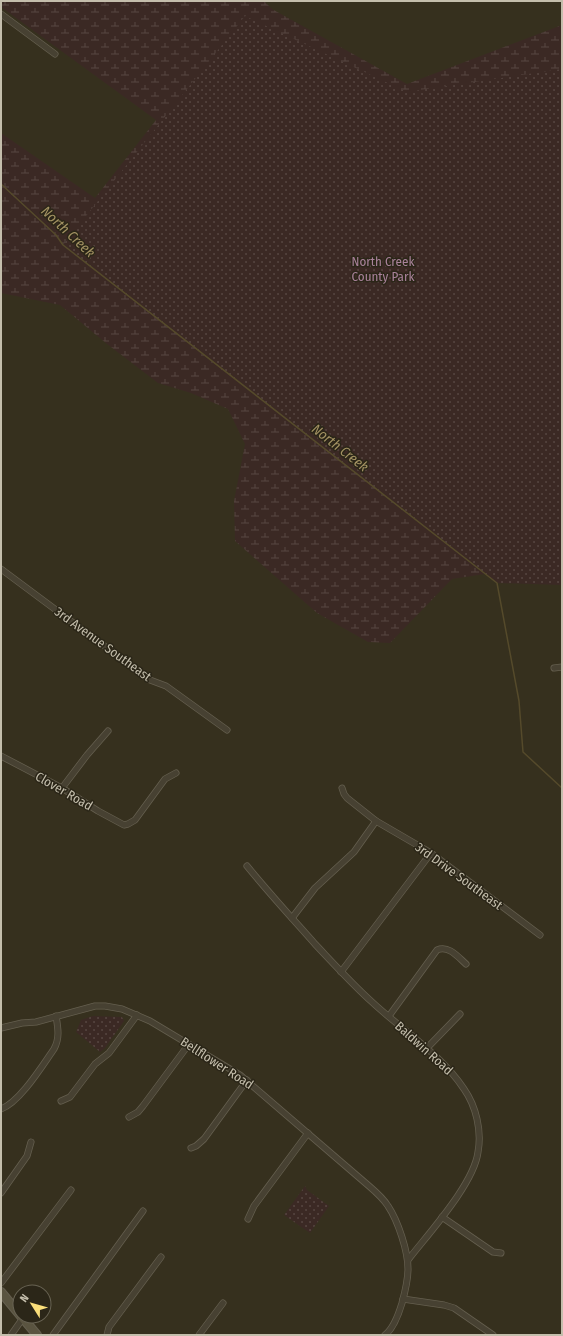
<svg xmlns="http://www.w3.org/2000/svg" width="563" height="1336" font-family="'Fira Sans Condensed',sans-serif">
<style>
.wetland{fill:url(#wetland-marsh)}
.park{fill:url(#park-dots)}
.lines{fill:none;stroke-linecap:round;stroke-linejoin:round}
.stream{stroke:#554a2b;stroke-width:1.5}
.street-casing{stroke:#655f4f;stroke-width:7}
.secondary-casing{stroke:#655f4f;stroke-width:10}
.street{stroke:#474132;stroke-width:5.5}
.secondary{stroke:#5a5440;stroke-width:8}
.labels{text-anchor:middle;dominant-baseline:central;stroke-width:3;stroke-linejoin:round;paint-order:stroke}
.park-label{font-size:13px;fill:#a9829a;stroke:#2b2618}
.street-label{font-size:13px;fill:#c4beac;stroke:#2b2618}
.water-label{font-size:14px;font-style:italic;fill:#a49363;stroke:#2b2618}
</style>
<defs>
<pattern id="wetland-marsh" width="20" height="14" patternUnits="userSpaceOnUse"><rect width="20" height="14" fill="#3b2924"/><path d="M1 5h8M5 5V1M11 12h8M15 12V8" fill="none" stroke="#564641"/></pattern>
<pattern id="park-dots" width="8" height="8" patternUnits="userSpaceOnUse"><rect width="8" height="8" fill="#3b2924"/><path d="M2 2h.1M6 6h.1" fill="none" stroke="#564641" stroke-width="1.8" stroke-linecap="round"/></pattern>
</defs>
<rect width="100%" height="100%" fill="#36301e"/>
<path class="wetland" d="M1 1H264L272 9 407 84 562 25V572L525 568 452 579 390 643 368 642 317 613 235 541 234 501 245 444 228 409 191 393 158 383 107 344 60 305 1 293V133L95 198 156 120 1 7Z"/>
<g class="park">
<path d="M245 16 407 92 562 69V585L497 583 63 245Z"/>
<path d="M93 1016 122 1017 124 1021 105 1048 100 1052 76 1032 81 1020Z"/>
<path d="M305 1186 307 1190 329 1206 310 1233 284 1215Z"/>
</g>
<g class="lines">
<path class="stream" d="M1 184 56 235 63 245 497 583 519 701 523 752 562 788"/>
<g class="street-casing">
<g id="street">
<path d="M1 14 55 54"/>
<path d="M1 569 150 680 166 686 227 730"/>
<path d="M554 668 562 667"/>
<path d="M1 756 62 788 98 811 124 825 128 824 135 820 165 779 176 773"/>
<path d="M62 788 87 755 108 731"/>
<path d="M342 788 344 794 347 798 376 821 431 853 540 935"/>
<path d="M247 866C269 893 292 918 315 944 333 963 352 984 372 1002 403 1031 440 1053 464 1089 476 1106 482 1131 478 1152 474 1184 428 1234 408 1260"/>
<path d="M292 918 315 888 354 852 376 821"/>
<path d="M341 972 431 853"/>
<path d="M389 1016 437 950C449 945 458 957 466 964"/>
<path d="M1 1028 22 1023 36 1022 95 1006H105L122 1009 150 1021 240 1075 369 1186C376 1192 383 1198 388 1206 398 1221 408 1251 408 1269 408 1280 405 1292 402 1303 399 1313 394 1328 385 1335"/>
<path d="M427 1048 460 1014"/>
<path d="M61 1101 70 1097 95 1064 109 1053 137 1015"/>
<path d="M1 1109C20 1102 42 1066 54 1049 60 1038 58 1028 56 1016"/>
<path d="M129 1117 138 1112 143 1106 189 1044"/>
<path d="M191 1148 196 1146 204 1139 247 1080"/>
<path d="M1 1193 27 1156 31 1142"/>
<path d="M442 1217 493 1252 501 1253"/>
<path d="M248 1219 254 1206 308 1133"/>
<path d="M1 1283 71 1190"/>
<path d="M403 1299 444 1305 454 1308 493 1335"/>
<path d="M11 1335 23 1318"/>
<path d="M53 1335 143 1211"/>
<path d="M107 1335 109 1327 161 1257"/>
<path d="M199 1335 223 1303"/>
</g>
</g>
<g class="secondary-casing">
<g id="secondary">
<path d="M1 1292 20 1315"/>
<path d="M21 1316 37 1335"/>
</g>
</g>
<use href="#street" class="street"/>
<use href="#secondary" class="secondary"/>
</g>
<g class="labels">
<g class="park-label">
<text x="383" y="261">North Creek<tspan x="383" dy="15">County Park</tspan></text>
</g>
<g class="street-label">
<text transform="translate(103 644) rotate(36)">3rd Avenue Southeast</text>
<text transform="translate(64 791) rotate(30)">Clover Road</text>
<text transform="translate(459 876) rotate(36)">3rd Drive Southeast</text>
<text transform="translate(424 1048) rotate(42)">Baldwin Road</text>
<text transform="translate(217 1063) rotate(33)">Bellflower Road</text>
</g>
<g class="water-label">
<text transform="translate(68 232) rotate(43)">North Creek</text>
<text transform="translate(340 448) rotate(38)">North Creek</text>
</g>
</g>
<rect width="563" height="1336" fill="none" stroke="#c4beac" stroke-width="4"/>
<g transform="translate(32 1304) rotate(307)"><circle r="19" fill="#2b2618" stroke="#686353"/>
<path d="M0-3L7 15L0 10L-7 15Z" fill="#fade7a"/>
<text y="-6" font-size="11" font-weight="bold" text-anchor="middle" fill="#c4beac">N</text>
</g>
</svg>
